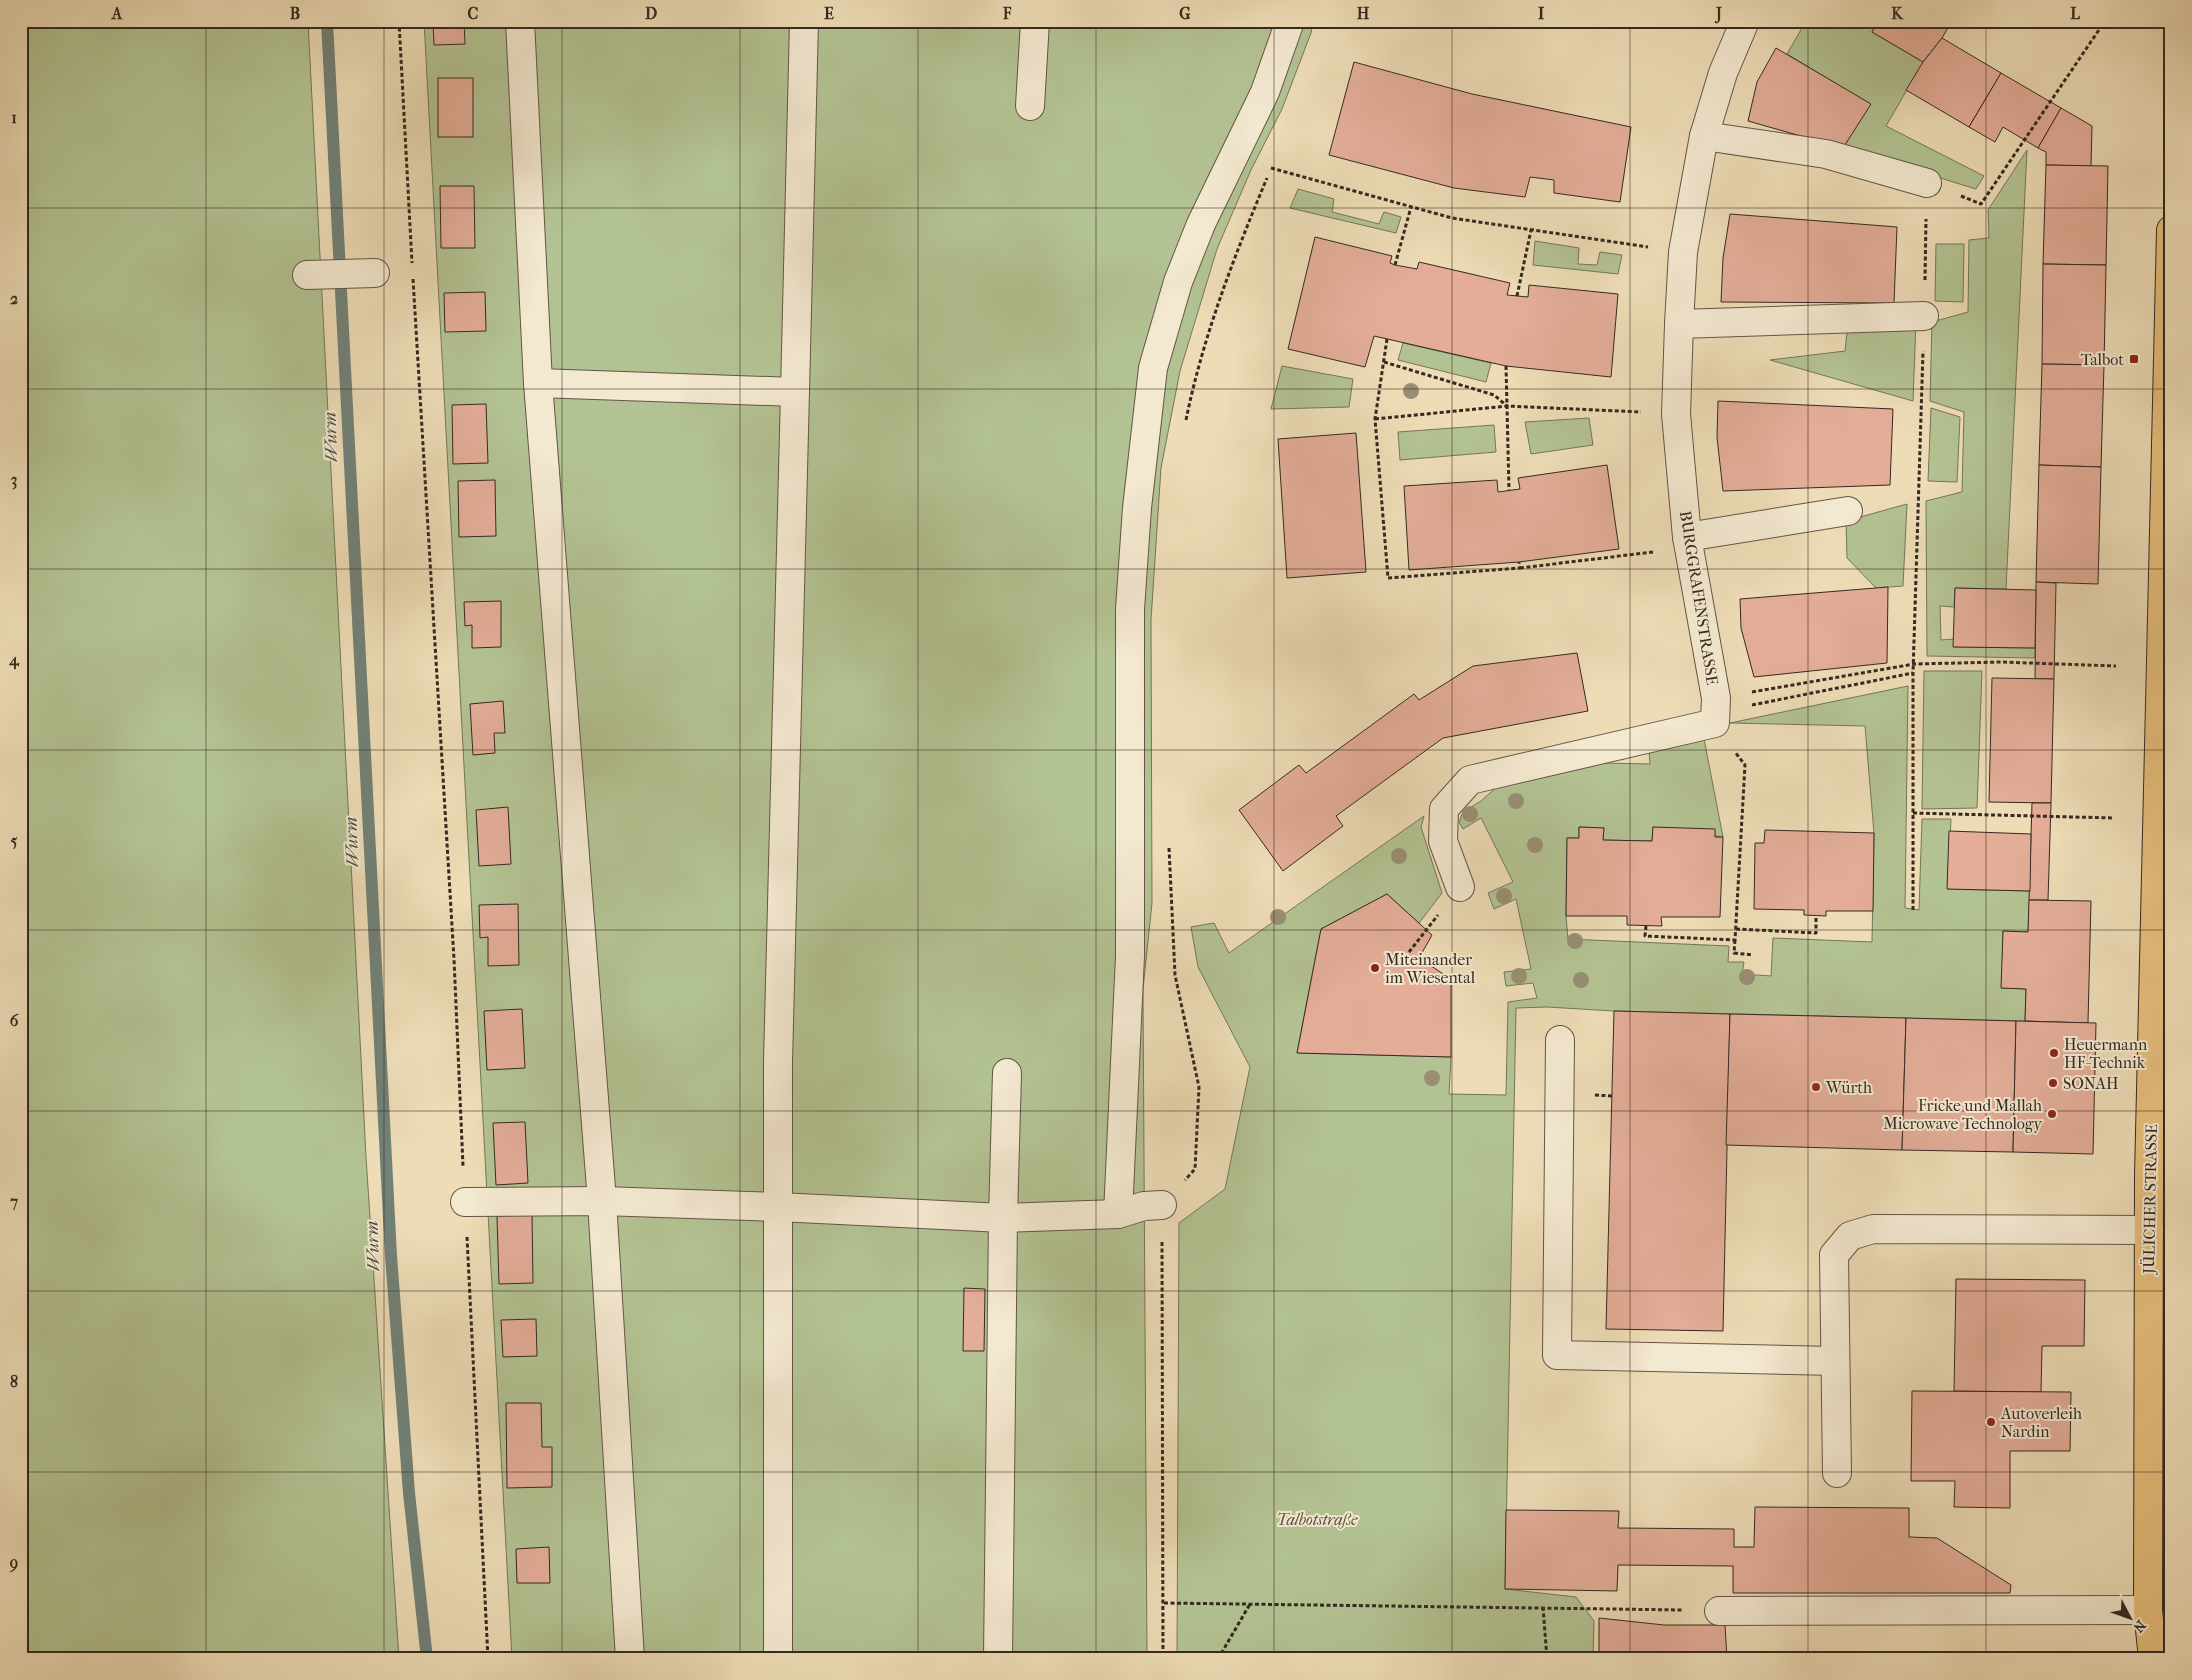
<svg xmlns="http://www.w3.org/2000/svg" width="2192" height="1680" font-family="'IM FELL French Canon',serif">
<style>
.green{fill:#b3c292;stroke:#74765a}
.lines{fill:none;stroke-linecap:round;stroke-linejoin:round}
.stream{stroke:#718177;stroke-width:12}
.building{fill:#e3ad98;stroke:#352921}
.minor-casing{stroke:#635646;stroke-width:30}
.major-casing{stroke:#352921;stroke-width:30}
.path{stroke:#352921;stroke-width:3;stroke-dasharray:4 2.5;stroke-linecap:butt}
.minor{stroke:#f3e8d0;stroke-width:28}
.major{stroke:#e6be7b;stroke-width:28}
.tree{fill:#998e73}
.grid{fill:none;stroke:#352921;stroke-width:1;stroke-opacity:0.55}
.poi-dot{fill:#8f2418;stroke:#f3e8d0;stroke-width:2}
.labels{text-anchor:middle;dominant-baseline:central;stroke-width:4;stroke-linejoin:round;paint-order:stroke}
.poi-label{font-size:16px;fill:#352921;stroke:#f3e8d0;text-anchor:start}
.street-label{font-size:16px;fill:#352921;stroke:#f3e8d0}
.park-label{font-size:16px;font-style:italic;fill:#544f3d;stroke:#f3e8d0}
.water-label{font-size:18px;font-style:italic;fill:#4e4e45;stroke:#f3e8d0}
.neatline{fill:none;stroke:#352921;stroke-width:2}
.grid-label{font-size:16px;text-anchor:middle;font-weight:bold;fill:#352921}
</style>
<rect width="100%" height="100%" fill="#eddcb6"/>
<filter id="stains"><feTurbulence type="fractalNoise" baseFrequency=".004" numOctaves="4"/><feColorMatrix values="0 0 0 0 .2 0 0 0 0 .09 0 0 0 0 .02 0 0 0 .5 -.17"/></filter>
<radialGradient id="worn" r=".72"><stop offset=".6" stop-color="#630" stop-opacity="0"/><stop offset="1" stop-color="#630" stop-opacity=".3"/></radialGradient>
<g class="green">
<path d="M21 21H308L366 1157 399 1659H21Z"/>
<path d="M424 21H1313L1311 33 1282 109 1251 170 1217 249 1180 371 1161 468 1151 620 1152 903 1143 989 1147 1659H512Z"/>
<path d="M1806 21H1878L1872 32 1923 62 1886 126 1984 176 1976 189 1843 148 1870 104 1787 54Z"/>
<path d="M2027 150 2006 589 1955 588 1954 607 1940 606 1941 640 1954 639V647L2035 648V658L1927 656 1926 501 1962 492 1964 412 1930 401 1932 322 1968 312 1969 240 1989 238 1988 210Z"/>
<path d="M1298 189 1334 199 1332 212 1379 224 1384 212 1401 217 1396 233 1290 208Z"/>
<path d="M1535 241 1579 248 1578 264 1597 265 1600 252 1622 255 1618 274 1533 265Z"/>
<path d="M1936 244H1964L1963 302 1935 301Z"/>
<path d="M1916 322 1913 401 1770 360 1845 351 1847 332Z"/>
<path d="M1403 343 1491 363 1486 382 1398 360Z"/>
<path d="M1282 366 1353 379 1349 407 1271 409Z"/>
<path d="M1931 408 1960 417 1957 482 1928 481Z"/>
<path d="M1589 418 1593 445 1531 454 1525 422Z"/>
<path d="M1494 425 1496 452 1400 460 1398 432Z"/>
<path d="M1907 504 1903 586 1876 588 1847 558 1846 521Z"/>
<path d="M1924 671H1982L1977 808 1922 809Z"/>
<path d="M1908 686 1905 908 1919 910 1922 819H1951L1948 889 2030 891 2028 932 2003 931 2002 988 2026 989 2025 1021 1614 1011 1547 1007 1516 1008 1505 1589 1576 1597 1594 1621 1593 1659H1177L1179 1223 1225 1189 1250 1067 1198 967 1191 927 1214 923 1229 953 1424 816 1421 827 1442 893 1419 923 1387 894 1321 929 1297 1053 1451 1057 1449 1094 1506 1095 1508 1002 1537 998 1533 983 1506 986 1504 972 1531 969 1516 899 1494 909 1488 893 1513 882 1481 818 1463 829 1459 822 1463 812 1481 801 1500 784 1604 763 1650 764 1649 751 1704 739 1723 837 1653 827 1652 841 1603 840 1604 828 1579 827V838H1567L1566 916 1568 939 1729 946 1728 962H1744L1742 974 1771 976 1773 938 1872 942 1874 833 1865 726 1730 723Z"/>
</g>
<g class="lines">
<path class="stream" d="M327 21 391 1256 409 1493 427 1659"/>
</g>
<g class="building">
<path d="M433 21H464L465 44 434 45Z"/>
<path d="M1878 21H1952L1942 38 1923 62 1872 32Z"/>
<path d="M1942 38 2001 73 1969 127 1906 90 1923 62Z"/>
<path d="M1776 48 1871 104 1843 148 1748 121 1757 82Z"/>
<path d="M1354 62 1472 94 1631 127 1620 202 1554 193V180L1530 177 1525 197 1454 188 1329 155Z"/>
<path d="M2001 73 2061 108 2038 148 2003 127 1995 142 1969 127Z"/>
<rect x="438" y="78" width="35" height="59"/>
<path d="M2061 108 2092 126 2091 166 2046 165V152L2038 148Z"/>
<path d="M2046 165 2108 166 2106 265 2043 264Z"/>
<path d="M440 186H474L475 248H441Z"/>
<path d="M1730 214 1897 227 1894 303 1721 302 1723 258Z"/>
<path d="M1315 237 1392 256 1390 263 1395 265 1417 269 1419 262 1510 283 1507 295 1528 297 1529 285 1618 294 1611 377 1506 366 1374 336 1365 367 1288 349Z"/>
<path d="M2043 264 2106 265 2104 365 2042 364Z"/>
<path d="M485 292 486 331 445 332 444 293Z"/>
<path d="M2042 364 2104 365 2101 467 2039 465Z"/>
<path d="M1718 401 1893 409 1890 485 1723 491 1717 437Z"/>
<path d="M486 404 488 463 453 464 452 405Z"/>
<path d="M1356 433 1366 572 1287 578 1278 439Z"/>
<path d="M1607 465 1619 549 1519 562 1409 570 1404 486 1497 480 1498 492 1520 489 1518 478Z"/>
<path d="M2039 465 2101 467 2098 584 2036 582Z"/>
<path d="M495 480 496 536 459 537 458 481Z"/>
<path d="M2036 582 2056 583 2054 679H2035Z"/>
<path d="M1888 587 1887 663 1754 677 1741 628 1740 599Z"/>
<path d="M1955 588 2036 590 2035 648 1953 647Z"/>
<path d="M501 601V647L472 648V625L465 626 464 602Z"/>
<path d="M1577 653 1588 711 1443 738 1336 816 1343 826 1283 871 1239 810 1299 765 1306 773 1414 694 1419 700 1473 666Z"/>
<path d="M1992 678 2054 679 2051 803 1989 802Z"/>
<path d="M503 701 505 733H494L495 753 473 755 470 704Z"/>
<path d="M2032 803H2051L2048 900H2029Z"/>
<path d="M508 807 511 864 479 866 476 810Z"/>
<path d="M1579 827 1604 828 1603 840 1652 841 1653 827 1715 829V837H1723L1720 917H1661L1662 926 1627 925V916H1566L1567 838H1579Z"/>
<path d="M1765 830 1874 833 1873 911H1826V916L1804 915V910L1754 909 1755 843H1764Z"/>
<path d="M1949 831 2031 834 2030 891 1947 889Z"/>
<path d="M1387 894 1432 935 1419 958 1451 979V1057L1297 1053 1321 929Z"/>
<path d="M2029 900 2091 901 2088 1023 2025 1021 2026 989 2001 988 2003 931 2028 932Z"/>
<path d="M518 904 519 965 488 966V937L480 938 479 905Z"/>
<path d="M522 1009 525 1068 487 1070 484 1011Z"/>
<path d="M1614 1011 1730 1014 1723 1331 1606 1329Z"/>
<path d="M1730 1014 1906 1018 1902 1150 1726 1145Z"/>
<path d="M1906 1018 2016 1021 2013 1152 1902 1150Z"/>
<path d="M2016 1021 2096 1023 2093 1154 2013 1152Z"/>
<path d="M525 1122 528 1183 496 1185 493 1123Z"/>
<path d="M532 1215 533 1283 499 1284 497 1216Z"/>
<path d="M1956 1279 2085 1280 2084 1346H2042L2041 1392 1954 1391Z"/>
<path d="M964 1288 985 1289 984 1351H963Z"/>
<path d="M536 1319 537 1356 503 1357 501 1320Z"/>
<path d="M1912 1391 2071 1392 2070 1451H2010V1508L1954 1507 1955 1481H1911Z"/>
<path d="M506 1403H541L542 1447H552V1487L507 1488Z"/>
<path d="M1755 1507 1909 1508V1537L1937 1538 2011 1585 2010 1593H1733V1566L1618 1565 1617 1591 1505 1589 1506 1510 1619 1511 1618 1528 1734 1529V1547H1754Z"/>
<path d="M549 1547 550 1583H517L516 1549Z"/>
<path d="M1599 1618 1664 1625H1725L1727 1659H1599Z"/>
</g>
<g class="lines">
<g class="minor-casing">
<g id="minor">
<path d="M520 21 538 383 602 1201 630 1659"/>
<path d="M1030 106 1035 21"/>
<path d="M1704 136 1826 154 1927 183"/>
<path d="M307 275 375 273"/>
<path d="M1679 324 1924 316"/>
<path d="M538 383 795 392 778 1062V1659"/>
<path d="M795 392 804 21"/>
<path d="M1687 537 1848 511"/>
<path d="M1460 887 1443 841 1444 809 1470 780 1715 723 1716 698 1687 537 1676 414 1679 324 1683 252 1704 136 1723 73 1745 21"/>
<path d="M1560 1040 1557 1355 1835 1361"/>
<path d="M465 1202 602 1201 778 1207 1003 1218 1118 1214 1144 1206 1162 1205"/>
<path d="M1118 1214 1130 956V609L1137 508 1153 368 1178 282 1201 224 1265 92 1290 21"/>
<path d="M1837 1473 1834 1255 1850 1236 1873 1229 2149 1230"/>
<path d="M1719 1611 2148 1610"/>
<path d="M998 1659 1003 1218 1007 1073"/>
</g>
</g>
<g class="major-casing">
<path id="major" d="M2153 1659 2148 1610 2149 1176 2171 230"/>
</g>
<g class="path">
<path d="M399 21 412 263"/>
<path d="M1271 168 1452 218 1648 247"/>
<path d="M1961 196 1981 204 2105 21"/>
<path d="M1395 265 1411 207"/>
<path d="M413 279 454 959 463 1166"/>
<path d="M1925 280 1926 219"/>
<path d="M1517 296 1531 230"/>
<path d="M1387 339 1375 419 1388 578 1520 568 1519 562"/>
<path d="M1384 362 1494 395 1507 406"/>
<path d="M1506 366 1509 490"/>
<path d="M1375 419 1507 406 1641 412"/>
<path d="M1186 420C1203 336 1234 257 1267 178"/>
<path d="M1520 568 1653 552"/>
<path d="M1752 692 1914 664 2001 662 2116 666"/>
<path d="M1752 705 1913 673"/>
<path d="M1913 813 2114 818"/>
<path d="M1169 848 1175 975 1199 1087 1195 1169 1185 1180"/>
<path d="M1913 910V673L1923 351"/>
<path d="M1646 926 1645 936 1735 940 1745 765 1735 752"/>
<path d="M1736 929 1816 933V916"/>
<path d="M1735 940 1734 953 1753 955"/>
<path d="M1409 952 1438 915"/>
<path d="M1595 1095 1612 1096"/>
<path d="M467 1237 488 1659"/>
<path d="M1162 1242 1163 1659"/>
<path d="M1164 1603 1684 1610"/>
<path d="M1543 1607 1547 1659"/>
<path d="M1218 1659 1250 1604"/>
</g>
<use href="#minor" class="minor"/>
<use href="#major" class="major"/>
</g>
<g class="tree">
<circle cx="1411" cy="391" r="8"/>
<circle cx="1516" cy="801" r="8"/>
<circle cx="1470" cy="814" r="8"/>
<circle cx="1535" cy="845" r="8"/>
<circle cx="1399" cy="856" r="8"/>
<circle cx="1504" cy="896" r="8"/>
<circle cx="1278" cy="917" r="8"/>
<circle cx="1575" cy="941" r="8"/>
<circle cx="1519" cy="976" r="8"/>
<circle cx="1747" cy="977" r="8"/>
<circle cx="1581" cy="980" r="8"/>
<circle cx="1432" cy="1078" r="8"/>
</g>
<path class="grid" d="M206 21V1659M384 21V1659M562 21V1659M740 21V1659M918 21V1659M1096 21V1659M1274 21V1659M1452 21V1659M1630 21V1659M1808 21V1659M1986 21V1659M21 208H2171M21 389H2171M21 569H2171M21 750H2171M21 930H2171M21 1111H2171M21 1291H2171M21 1472H2171"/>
<g class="poi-dot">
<rect x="2129" y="354" width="10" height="10" rx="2.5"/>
<circle cx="1375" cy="968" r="5"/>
<circle cx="2054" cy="1053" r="5"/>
<circle cx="2053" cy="1083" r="5"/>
<circle cx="1816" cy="1087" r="5"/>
<circle cx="2052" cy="1114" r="5"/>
<circle cx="1991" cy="1422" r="5"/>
</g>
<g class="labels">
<g class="poi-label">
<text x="2124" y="359" text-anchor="end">Talbot</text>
<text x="1385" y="959">Miteinander<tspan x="1385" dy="18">im Wiesental</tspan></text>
<text x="2064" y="1044">Heuermann<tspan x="2064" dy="18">HF-Technik</tspan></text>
<text x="2063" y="1083">SONAH</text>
<text x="1826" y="1087">Würth</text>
<text x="2042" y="1105" text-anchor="end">Fricke und Mallah<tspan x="2042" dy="18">Microwave Technology</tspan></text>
<text x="2001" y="1413">Autoverleih<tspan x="2001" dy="18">Nardin</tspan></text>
</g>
<g class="street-label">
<text transform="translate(1699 598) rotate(81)">BURGGRAFENSTRASSE</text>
<text transform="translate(2150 1199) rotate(-89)">JÜLICHER STRASSE</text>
</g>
<g class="park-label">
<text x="1317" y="1519">Talbotstraße</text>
</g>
<g class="water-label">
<text transform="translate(331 437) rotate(-93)">Wurm</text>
<text transform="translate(352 842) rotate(-93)">Wurm</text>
<text transform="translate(373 1246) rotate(-93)">Wurm</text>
</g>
</g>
<rect width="2192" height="1680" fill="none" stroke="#eddcb6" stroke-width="55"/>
<g transform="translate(2130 1618) rotate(131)" stroke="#f3e8d0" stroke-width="4" paint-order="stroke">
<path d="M0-4L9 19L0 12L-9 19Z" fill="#352921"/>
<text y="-8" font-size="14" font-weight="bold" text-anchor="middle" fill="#352921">N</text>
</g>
<rect x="28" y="28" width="2136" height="1624" class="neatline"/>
<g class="grid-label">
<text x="117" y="19">A</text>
<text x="295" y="19">B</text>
<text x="473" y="19">C</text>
<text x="651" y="19">D</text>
<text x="829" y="19">E</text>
<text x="1007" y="19">F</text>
<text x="1185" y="19">G</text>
<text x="1363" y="19">H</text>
<text x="1541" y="19">I</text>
<text x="1719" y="19">J</text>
<text x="1897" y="19">K</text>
<text x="2075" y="19">L</text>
<text x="14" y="123">1</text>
<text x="14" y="304">2</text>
<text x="14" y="485">3</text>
<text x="14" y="665">4</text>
<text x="14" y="846">5</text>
<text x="14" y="1026">6</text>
<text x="14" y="1207">7</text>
<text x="14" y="1387">8</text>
<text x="14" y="1568">9</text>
</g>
<rect width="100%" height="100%" filter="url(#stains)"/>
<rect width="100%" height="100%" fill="url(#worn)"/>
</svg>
